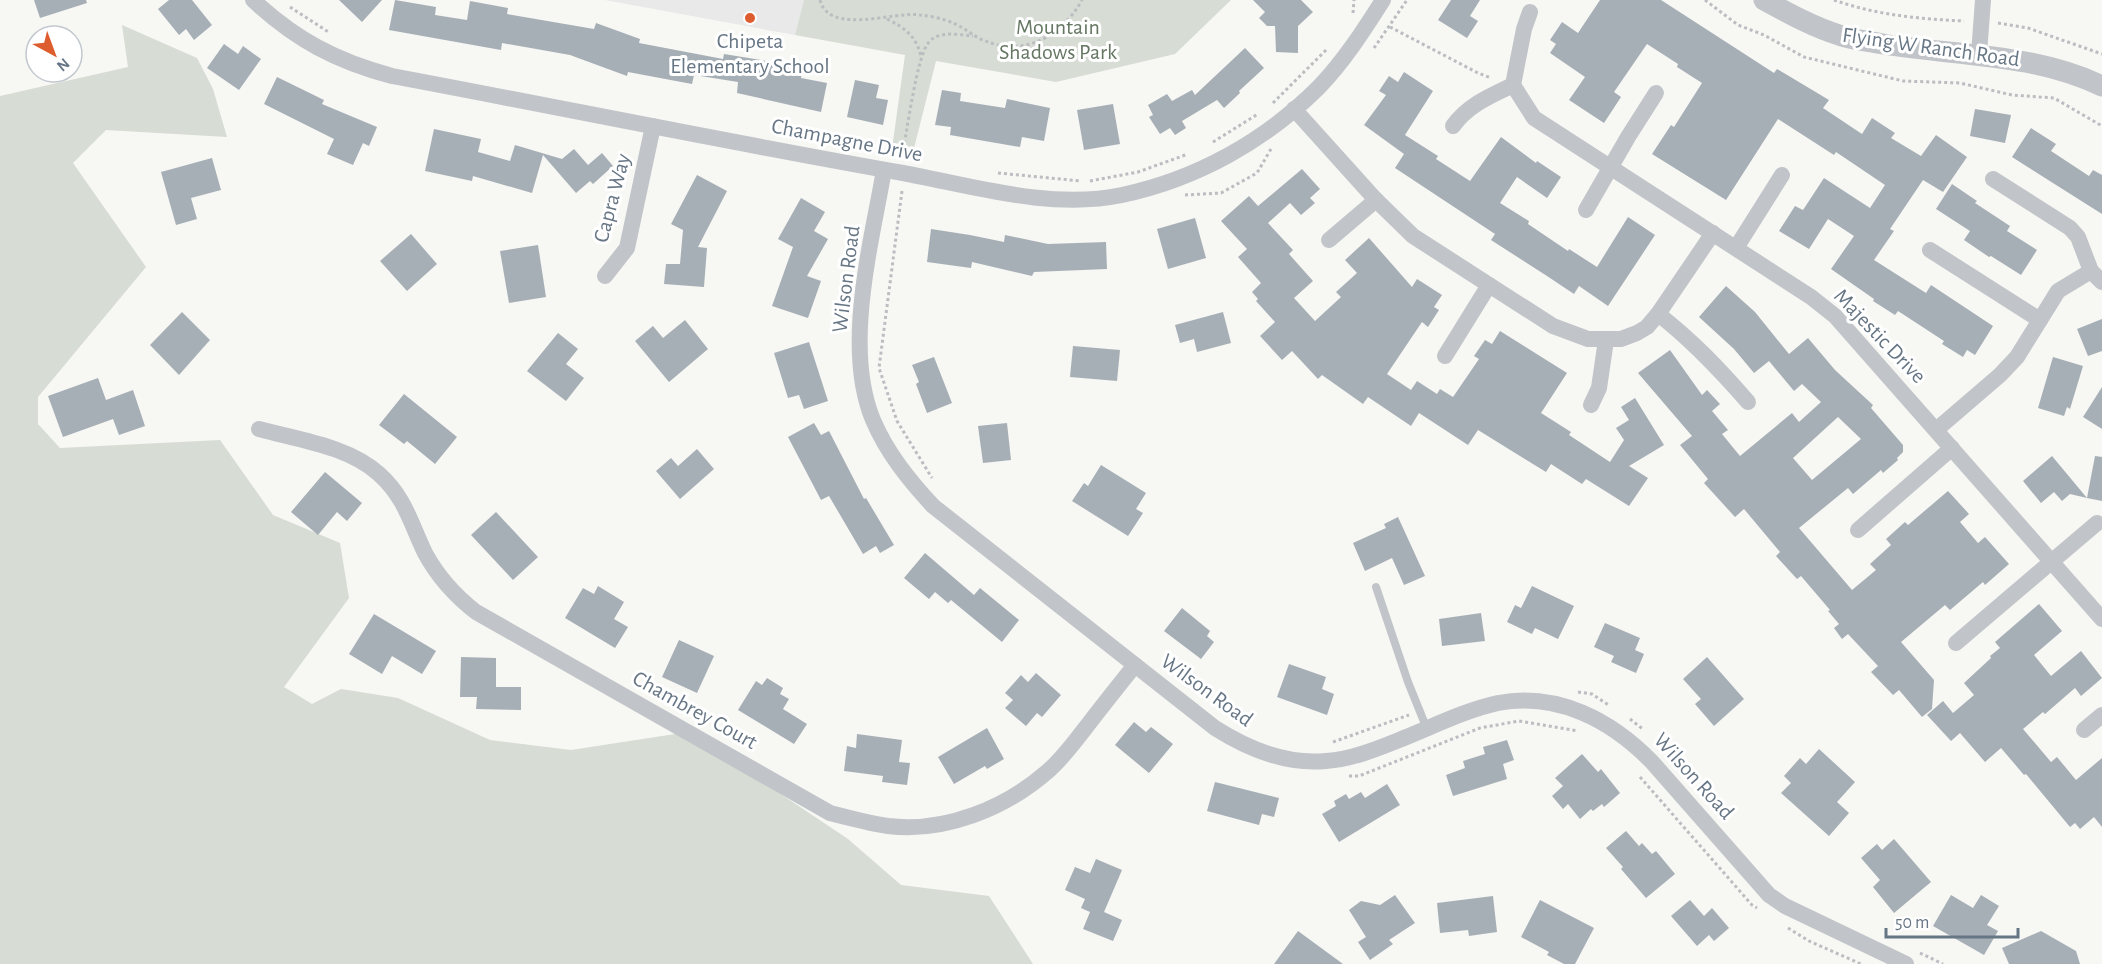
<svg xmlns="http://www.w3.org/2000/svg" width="2102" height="964" font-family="'Alegreya Sans',sans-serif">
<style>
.built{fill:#e8e9e8}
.green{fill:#d7dcd4}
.building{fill:#a7afb6;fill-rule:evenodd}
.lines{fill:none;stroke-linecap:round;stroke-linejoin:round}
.path{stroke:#bbbdc0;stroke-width:3;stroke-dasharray:3 3;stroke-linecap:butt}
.service{stroke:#c1c4c8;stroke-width:8}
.minor{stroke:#c1c4c8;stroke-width:16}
.tertiary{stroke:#c1c4c8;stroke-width:21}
.poi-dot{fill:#de5d2e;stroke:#fff;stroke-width:2}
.labels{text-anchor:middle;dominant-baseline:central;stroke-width:6;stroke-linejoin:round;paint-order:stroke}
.park-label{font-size:22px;fill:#657762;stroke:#fff}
.poi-label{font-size:22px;fill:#677685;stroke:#fff}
.street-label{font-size:22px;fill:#677685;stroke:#fff}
</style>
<rect width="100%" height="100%" fill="#f7f7f4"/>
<path class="built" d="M605 0H804L795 35Z"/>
<g class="green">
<path d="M804 0H1231L1175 54 1056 82 936 61 911 160 891 156 905 55 795 35Z"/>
<path d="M122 25 197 58 213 89 227 137 106 130 73 163 146 267 38 397V424L60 448 220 440 273 515 340 543 349 598 284 687 312 704 341 689 398 698 490 740 571 750 688 732 848 839 901 885 989 896 1033 964H0V96L128 67Z"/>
</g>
<g class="building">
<path d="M34 0H86L87 3 40 18Z"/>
<path d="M169 0H192L212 25 194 40 186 29 179 35 158 9Z"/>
<path d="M339 0H382L362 22Z"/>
<path d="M395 0 436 7 435 15 467 20 470 1 508 8 507 14 594 29 596 23 640 39 639 43 723 59 724 54 803 67 801 78 827 83 821 112 737 93 738 82 694 75 692 84 628 72 627 76 570 55 502 43 501 50 389 30Z"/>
<path d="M1253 0H1301L1313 12 1298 26V53L1276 52 1275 26H1267L1259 18 1265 12Z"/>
<path d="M1451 0H1480L1470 16 1478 21 1467 38 1438 20Z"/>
<path d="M1600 0H1661L1774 73 1777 69 1829 100 1823 108 1862 134 1872 118 1895 133 1891 138 1921 156 1936 135 1967 157 1943 192 1923 180 1890 229 1894 231 1874 260 1926 293 1931 285 1993 326 1975 355 1967 350 1963 357 1942 344 1944 341 1898 311 1895 315 1873 301 1874 299 1831 269 1854 236 1828 219 1809 249 1779 231 1795 206 1803 210 1824 178 1870 208 1885 185 1836 152 1834 155 1778 119 1726 200 1652 154 1671 125 1674 127 1702 83 1677 67 1678 64 1647 44 1614 92 1621 97 1604 123 1569 100 1585 77 1550 53 1556 44 1550 40 1562 22 1578 33Z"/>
<path d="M224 44 238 54 243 46 261 59 239 90 207 68Z"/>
<path d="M1245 48 1264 68 1239 91 1240 93 1224 108 1217 100 1182 121 1186 128 1175 135 1170 128 1160 134 1149 117 1153 115 1148 105 1167 94 1172 101 1192 90 1195 95Z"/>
<path d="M1404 72 1433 91 1405 135 1438 156 1436 159 1470 181 1501 137 1536 163 1537 161 1561 177 1547 198 1517 177 1500 203 1529 221 1528 224 1568 251 1569 249 1597 267 1628 217 1655 235 1608 306 1579 286 1574 294 1547 276 1491 240 1495 234 1395 168 1404 154 1364 125 1386 95 1379 91 1389 76 1398 82Z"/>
<path d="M277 77 324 100 322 104 377 127 369 146 363 143 353 165 327 154 334 139 264 104Z"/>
<path d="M855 80 879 85 876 98 888 100 883 125 847 117Z"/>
<path d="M942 90 961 93 960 101 1005 108 1007 99 1050 108 1044 141 1022 137 1020 147 950 135 951 127 935 125Z"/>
<path d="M1113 104 1120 144 1084 150 1077 110Z"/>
<path d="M1975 109 2011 115 2005 143 1970 136Z"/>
<path d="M2031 128 2056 144 2051 151 2089 176 2093 170 2102 175V214L2012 157Z"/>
<path d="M434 129 481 139 478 152 510 161 515 145 562 159 574 149 588 165 602 153 613 166 593 184 590 181 576 193 543 155 532 193 473 176 472 181 425 171Z"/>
<path d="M212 158 221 190 191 198 197 219 176 225 161 172Z"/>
<path d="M1302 169 1320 189 1310 198 1315 203 1301 215 1290 203 1268 223 1293 250 1289 254 1313 281 1294 298 1315 321 1341 297 1336 292 1357 273 1345 260 1369 238 1412 287 1417 279 1442 295 1434 307 1439 310 1428 327 1422 322 1387 374 1411 390 1417 381 1437 394 1440 389 1453 397 1479 359 1474 356 1485 340 1492 344 1500 331 1567 373 1541 413 1571 432 1569 435 1610 462 1624 440 1616 428 1629 420 1621 407 1635 398 1664 445 1629 466 1648 478 1629 506 1586 479 1582 484 1551 464 1546 472 1478 430 1468 445 1419 413 1411 426 1368 397 1363 404 1322 375 1318 379 1292 351 1282 360 1260 336 1275 322 1256 301 1258 299 1252 292 1261 283 1238 257 1247 249 1221 221 1249 196 1258 206Z"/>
<path d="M697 175 727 191 698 247 707 248 704 287 664 284 666 264H680L683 230 671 224Z"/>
<path d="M1952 184 1977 201 1975 203 2010 226 2007 231 2037 250 2021 275 1991 256 1989 257 1964 240 1970 231 1936 209Z"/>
<path d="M801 198 825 212 814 231 828 239 807 276 821 281 808 318 772 306 793 247 778 239Z"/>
<path d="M1195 218 1206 258 1168 269 1157 229Z"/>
<path d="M931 229 970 235 1004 242 1005 235 1048 244 1106 242 1107 269 1034 272 1032 276 972 262 971 268 927 262Z"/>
<path d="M411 234 437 264 407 291 380 261Z"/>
<path d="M538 245 546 297 509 303 500 251Z"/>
<path d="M1726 286 1755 312 1789 354 1808 338 1835 370 1873 405 1871 408 1903 445V452L1897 458 1898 460 1883 473 1881 470 1853 494 1848 488 1799 528 1852 590 1876 570 1870 564 1891 545 1886 539 1905 522 1908 525 1948 491 1969 514 1960 522 1978 543 1985 537 2009 564 1985 585 1983 582 1950 610 1945 605 1901 642 1934 680 1932 709 1922 717 1899 690 1893 695 1871 672 1878 666 1848 634 1842 639 1834 628 1839 624 1828 611 1830 610 1801 576 1797 579 1776 556 1780 552 1744 509 1735 517 1704 483 1708 479 1680 445 1692 436 1638 373 1670 350 1702 395 1707 390 1720 404 1712 411 1728 430 1722 434 1740 456 1792 413 1799 422 1821 402 1802 384 1794 391 1769 361 1754 373 1734 349 1699 317ZM1838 417 1861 439 1812 480 1793 458Z"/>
<path d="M182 312 210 340 179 375 150 345Z"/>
<path d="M1223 312 1231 343 1197 352 1194 339 1180 343 1175 325Z"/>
<path d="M2102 319V351L2088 356 2077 329Z"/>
<path d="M685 320 708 349 669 382 635 341 653 326 663 338Z"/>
<path d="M558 333 578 349 566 364 584 378 566 401 527 371Z"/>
<path d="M809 342 828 401 804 409 799 395 788 398 774 353Z"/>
<path d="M1073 346 1120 350 1117 381 1070 377Z"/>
<path d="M934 357 952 403 927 413 916 384 919 382 912 365Z"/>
<path d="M2053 357 2083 366 2070 409 2067 407 2064 416 2038 408Z"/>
<path d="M98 378 106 400 133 390 145 426 119 435 113 419 63 437 48 396Z"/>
<path d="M2102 387V429L2083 417Z"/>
<path d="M404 394 457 437 435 464 407 441 404 444 379 425Z"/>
<path d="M814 423 821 435 829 431 864 499 866 498 894 545 880 553 876 546 863 554 829 496 821 500 788 437Z"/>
<path d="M1007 423 1011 460 983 463 978 426Z"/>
<path d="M697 449 714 469 680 499 656 471 671 458 678 466Z"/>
<path d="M2052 456 2087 498 2070 494 2062 501 2054 492 2041 503 2023 481Z"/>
<path d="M2095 456 2102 457V501L2087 498Z"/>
<path d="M1101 465 1146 493 1136 509 1143 513 1128 536 1072 501 1084 483 1088 486Z"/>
<path d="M325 472 362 503 347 521 337 512 318 535 291 512Z"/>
<path d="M496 512 538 557 513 580 471 535Z"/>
<path d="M1398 517 1425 576 1404 585 1392 558 1365 571 1353 543 1386 528 1384 524Z"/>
<path d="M925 553 974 595 980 588 1019 620 1002 642 951 600 948 603 935 592 929 599 904 578Z"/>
<path d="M598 586 624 602 614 619 628 627 615 648 565 618 583 588 594 594Z"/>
<path d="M1532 586 1574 606 1558 639 1535 628 1532 634 1507 622 1515 605 1521 608Z"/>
<path d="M2039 604 2062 631 2034 655 2051 676 2081 651 2102 678 2081 696 2075 688 2045 714 2043 712 2023 729 2051 762 2057 757 2076 780 2102 758V827L2094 817 2080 829 2075 823 2070 827 2026 774 2024 775 2001 748 1985 762 1960 733 1951 741 1927 715 1943 701 1953 713 1974 695 1964 683 1991 658 1990 656 2000 648 1995 642Z"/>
<path d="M1182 608 1210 631 1207 636 1214 642 1201 659 1164 631Z"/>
<path d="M1481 613 1485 641 1442 646 1439 619Z"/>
<path d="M374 614 436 651 422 674 392 656 382 674 349 654Z"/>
<path d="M1605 623 1640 638 1635 650 1644 654 1636 673 1611 662 1614 656 1594 647Z"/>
<path d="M679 640 714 656 697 693 662 677Z"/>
<path d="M461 657 496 658V687H521V710L476 709 477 697H460Z"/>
<path d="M1707 657 1744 699 1714 726 1695 704 1701 699 1683 679Z"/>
<path d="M1289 664 1326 677 1322 689 1334 694 1327 715 1277 697Z"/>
<path d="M1036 673 1061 695 1042 717 1037 713 1026 726 1005 708 1013 700 1005 693 1021 675 1028 682Z"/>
<path d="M767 678 783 688 780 694 789 699 783 709 807 724 794 744 738 710 756 681 762 685Z"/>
<path d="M1134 722 1146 732 1151 727 1173 744 1149 773 1115 745Z"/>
<path d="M987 728 1004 759 987 769 985 766 954 784 938 757Z"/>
<path d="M857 734 902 740 899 762 910 763 907 785 882 782 883 776 844 771 847 746 856 748Z"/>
<path d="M1507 740 1514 760 1503 764 1507 779 1453 796 1446 775 1465 768 1463 761 1485 754 1483 747Z"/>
<path d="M1819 749 1855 782 1837 802 1849 813 1829 836 1781 793 1791 783 1784 776 1800 758 1806 764Z"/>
<path d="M1582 754 1598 772 1601 769 1620 793 1604 807 1602 804 1593 811 1591 809 1580 819 1568 804 1563 809 1552 796 1563 786 1555 778Z"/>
<path d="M1215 782 1279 798 1274 817 1262 814 1259 825 1207 811Z"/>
<path d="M1387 784 1400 805 1339 842 1322 814 1336 806 1334 801 1346 794 1349 799 1361 792 1365 798Z"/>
<path d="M1626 831 1639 846 1642 843 1652 854 1656 851 1675 874 1646 898 1621 869 1623 867 1606 848Z"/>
<path d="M1894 839 1931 882 1894 913 1873 887 1880 880 1861 858 1877 844 1882 850Z"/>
<path d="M1096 859 1122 870 1104 912 1122 920 1113 941 1083 929 1090 912 1081 908 1085 899 1065 890 1075 867 1090 873Z"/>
<path d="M1395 895 1415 923 1389 940 1393 944 1370 960 1358 942 1366 937 1349 910 1361 901 1380 905Z"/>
<path d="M1951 895 1973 908 1981 895 1999 906 1987 925 1998 931 1984 955 1933 926Z"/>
<path d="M1493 896 1497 932 1469 936 1468 930 1440 933 1437 903Z"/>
<path d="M1540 900 1594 928 1575 964H1564L1547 955 1549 952 1521 937Z"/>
<path d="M1690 900 1704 916 1712 908 1729 928 1714 941 1709 935 1697 946 1671 916Z"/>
<path d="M1298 931 1343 964H1274Z"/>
<path d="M2041 931 2076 951 2080 964H2009L2002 948Z"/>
</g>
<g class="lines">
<g class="path">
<path d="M820 0C829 36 894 11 920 15 931 16 945 19 955 24 965 28 973 36 983 40 1024 58 1062 36 1082 0"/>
<path d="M1705 0 1738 25 1764 35 1804 57 1903 81 1960 83 2012 95 2054 98 2102 126"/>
<path d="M1834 0C1876 15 1920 19 1964 21"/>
<path d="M290 7 330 33"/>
<path d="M1353 13 1354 0"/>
<path d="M887 19C905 28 916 36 921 56"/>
<path d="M1998 23 2028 28 2102 54"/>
<path d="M1390 27 1478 73 1491 78"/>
<path d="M1374 48 1407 0"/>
<path d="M1273 103 1328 48"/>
<path d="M1213 142 1258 114"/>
<path d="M902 155C907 133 917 54 929 42 939 30 960 35 973 36"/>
<path d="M998 173 1081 181"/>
<path d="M1090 181 1138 172 1188 154"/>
<path d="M902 191 879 368 897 421 932 478"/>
<path d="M1185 195 1221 193 1257 173 1271 149"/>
<path d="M1578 692 1592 694 1610 706"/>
<path d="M1220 708 1240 721"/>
<path d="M1630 719 1644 730"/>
<path d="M1333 742 1409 715"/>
<path d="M1349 776H1359L1480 728 1519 721 1578 731"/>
<path d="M1640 777 1752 905 1757 908"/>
<path d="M1788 928 1809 941 1861 964"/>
<path d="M1920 953 1943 964"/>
</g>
<path class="service" d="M1376 587 1408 682 1427 729"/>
<g class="minor">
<path d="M253 0C296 40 336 61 392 76 563 108 732 143 903 173 973 186 1051 210 1122 195 1197 179 1265 141 1319 87 1344 61 1364 30 1383 0"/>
<path d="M1530 12 1524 29 1513 85 1534 118 1811 297 1835 316 2102 619"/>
<path d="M1979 54 1983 0"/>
<path d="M1294 109 1376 200 1413 236 1553 326 1588 339H1621L1637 333 1647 327 1658 314 1713 233"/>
<path d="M1453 126C1468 105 1490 96 1513 85"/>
<path d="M884 170C871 245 843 348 873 420 887 453 909 480 933 506L1215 728C1248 749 1286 765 1326 761 1353 759 1379 748 1404 738 1434 726 1466 710 1498 703 1558 692 1611 720 1652 762L1769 895 1785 906 1906 964"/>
<path d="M1993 179 2070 228 2078 237 2091 271 2102 282"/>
<path d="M1586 210 1628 137 1656 93"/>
<path d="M1329 240 1376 200"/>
<path d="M1736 248 1782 175"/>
<path d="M1930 250 2040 320"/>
<path d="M605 276 627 248 653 126"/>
<path d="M1658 314C1692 340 1720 370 1748 402"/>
<path d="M1445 356 1489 285"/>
<path d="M1591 405 1599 388 1606 340"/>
<path d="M259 429C299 440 348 446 379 474 405 497 411 524 425 553 438 577 454 595 476 612L830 813C849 818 868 823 888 826 945 833 1006 808 1048 771 1063 758 1075 741 1087 726 1103 705 1119 685 1135 665"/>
<path d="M1936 430 2000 375 2017 357 2058 291 2091 271"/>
<path d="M1858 530 1952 448"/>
<path d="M1956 643 2097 523"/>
<path d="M2084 730 2102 715"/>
</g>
<path class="tertiary" d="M1764 0C1788 13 1813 27 1839 35 1853 40 1869 41 1883 44 1957 56 2033 53 2102 86"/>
</g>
<circle class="poi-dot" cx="750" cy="18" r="6"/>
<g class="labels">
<g class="park-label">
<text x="1058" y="27">Mountain<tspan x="1058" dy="25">Shadows Park</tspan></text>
</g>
<g class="poi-label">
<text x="750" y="41">Chipeta<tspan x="750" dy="25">Elementary School</tspan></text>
</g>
<g class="street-label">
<text transform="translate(1931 47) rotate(8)">Flying W Ranch Road</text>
<text transform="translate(847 140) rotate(11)">Champagne Drive</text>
<text transform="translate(612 198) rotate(-75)">Capra Way</text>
<text transform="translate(846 279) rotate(-83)">Wilson Road</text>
<text transform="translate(1880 336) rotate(46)">Majestic Drive</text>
<text transform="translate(1207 690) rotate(36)">Wilson Road</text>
<text transform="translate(695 710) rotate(29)">Chambrey Court</text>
<text transform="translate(1694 776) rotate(48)">Wilson Road</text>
</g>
</g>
<g transform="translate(54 54) rotate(139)"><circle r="28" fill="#ffffff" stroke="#c2c8ce" stroke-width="1.5"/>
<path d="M0-4.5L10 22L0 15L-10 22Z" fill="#de5d2e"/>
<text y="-9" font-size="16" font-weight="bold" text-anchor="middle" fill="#677685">N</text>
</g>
<path d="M1886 928v9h132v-9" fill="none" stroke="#677685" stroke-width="3"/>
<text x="1895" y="928" font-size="18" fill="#677685" stroke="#ffffff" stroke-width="4.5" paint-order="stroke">50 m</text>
</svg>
